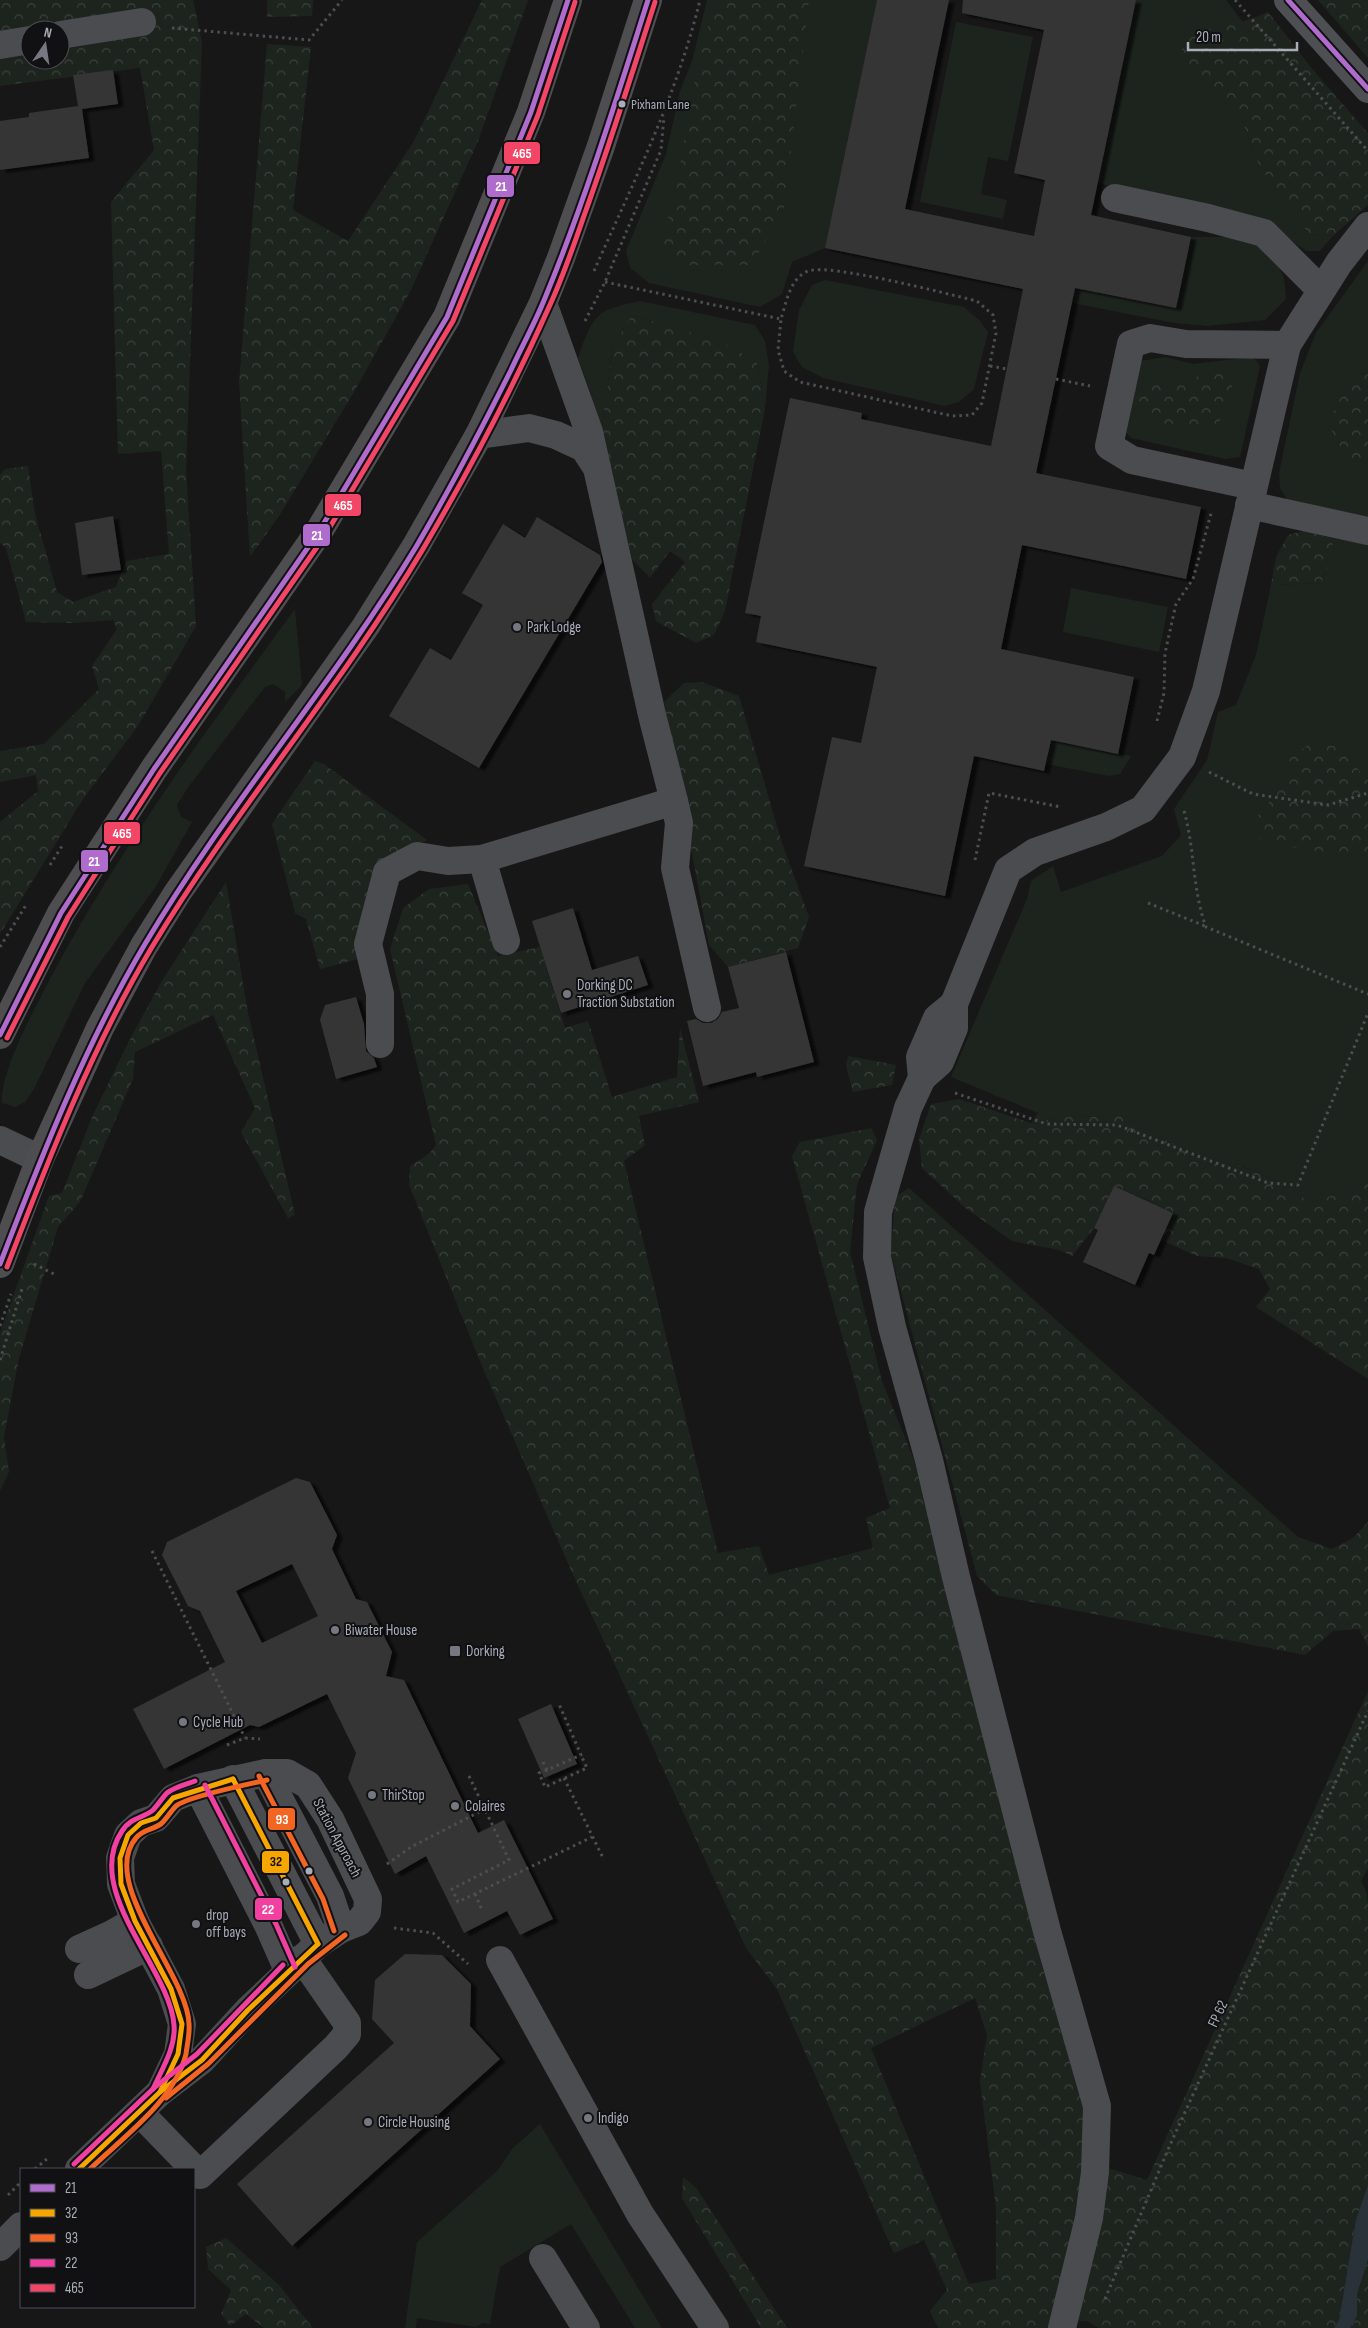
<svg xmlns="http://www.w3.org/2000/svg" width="1368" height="2328" font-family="'Sofia Sans Condensed',sans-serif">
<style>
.grass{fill:#1d241e}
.forest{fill:url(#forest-crowns);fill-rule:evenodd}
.water{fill:#2a3239}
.building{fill:#353536;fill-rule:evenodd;filter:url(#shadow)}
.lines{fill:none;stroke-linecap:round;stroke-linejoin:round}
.path{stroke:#4d4e52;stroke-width:3;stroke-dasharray:2.5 4;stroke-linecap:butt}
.minor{stroke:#4b4c50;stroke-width:28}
.major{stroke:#4d4f52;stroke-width:28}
.highway{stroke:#4e4e51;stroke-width:28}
.bus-1-casing{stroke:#111113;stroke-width:9}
.bus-2-casing{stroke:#111113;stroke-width:9}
.bus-3-casing{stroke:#111113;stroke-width:9}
.bus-4-casing{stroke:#111113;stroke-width:9}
.bus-5-casing{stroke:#111113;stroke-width:9}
.bus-1{stroke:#b06ccc;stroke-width:5}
.bus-2{stroke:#f7a600;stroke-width:5}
.bus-3{stroke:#f26522;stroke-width:5}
.bus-4{stroke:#f240a1;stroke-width:5}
.bus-5{stroke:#f34667;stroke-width:5}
.bus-dot{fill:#a8adb8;stroke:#111113;stroke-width:2}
.poi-dot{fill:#757880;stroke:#111113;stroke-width:2}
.labels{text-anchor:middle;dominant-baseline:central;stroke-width:4;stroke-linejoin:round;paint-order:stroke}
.bus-label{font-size:14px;fill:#a8adb8;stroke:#111113;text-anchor:start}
.poi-label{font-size:15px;fill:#a8adb8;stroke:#111113;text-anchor:start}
.street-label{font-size:15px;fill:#a8adb8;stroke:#111113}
.line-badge{stroke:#111113;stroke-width:2}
.badge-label{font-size:14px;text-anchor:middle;font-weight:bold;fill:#fff}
.pale-badge-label{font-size:14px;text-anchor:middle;font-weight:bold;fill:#111}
</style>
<defs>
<pattern id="forest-crowns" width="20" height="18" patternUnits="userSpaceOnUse" patternTransform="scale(1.25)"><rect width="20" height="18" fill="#1d241e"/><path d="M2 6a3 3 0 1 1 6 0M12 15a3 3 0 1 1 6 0" fill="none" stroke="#3b413d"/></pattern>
<filter id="shadow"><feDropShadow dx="5.5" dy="3" stdDeviation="1" flood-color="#0009"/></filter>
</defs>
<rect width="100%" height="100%" fill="#171717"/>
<g class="grass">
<path d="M707 0H877L825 248 792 262 782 294 760 307 649 283 630 268 626 251 666 154 680 91 692 61Z"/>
<path d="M1136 0H1226L1244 23 1216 29 1210 93 1239 112 1259 166 1309 234 1333 236 1320 251H1306L1265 221 1098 183Z"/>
<path d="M956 22 1033 37 1008 161 988 157 981 194 1007 200 1003 219 920 202Z"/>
<path d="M1191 237H1241L1272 252 1284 278 1286 299 1265 320 1207 326 1174 323 1072 303 1075 288 1176 308Z"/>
<path d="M1368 261V371L1350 379 1349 462 1368 461V517L1287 499 1280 488 1279 473 1300 373 1316 333Z"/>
<path d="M825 280 964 307 980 321 988 332 974 389 959 402 945 406 823 378 802 367 793 352 799 310 812 285Z"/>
<path d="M640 301 755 325 765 341 769 365 765 409 757 362 723 342 632 315 613 346 601 433 589 388 578 358C593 316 594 310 640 301Z"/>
<path d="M1165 357 1193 364 1253 357 1260 366 1240 457 1225 459 1131 438 1123 429 1140 361Z"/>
<path d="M1332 538 1368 545V1182L1311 1203 1285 1185 1238 1164H1216L1163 1139 1126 1116 1060 1117 1031 1123 1038 1113 951 1077 1027 899 1031 881 1053 866 1061 892 1162 856 1181 835 1174 809 1207 760 1218 712 1236 705 1256 655 1271 585 1321 583 1334 554Z"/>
<path d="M1071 588 1168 607 1159 652 1063 632Z"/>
<path d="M295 609 302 685 285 702V692L273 684 265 687 189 786 177 805 181 817 192 822 155 888 85 983 34 1089 25 1102 16 1107 2 1103C0 1084 17 1044 26 1026 99 876 197 743 295 609Z"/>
<path d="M1051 740 1131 756 1120 774 1109 776 1046 764Z"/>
<path d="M540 2124 662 2328H635L571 2224 500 2267 490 2324 482 2323 476 2327 417 2318 416 2328H405L417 2242 497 2171 513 2148Z"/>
</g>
<g class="forest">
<path d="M0 0H193L202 42 186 470 196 626 138 726 83 799 0 934V822L38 791 36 775 0 782V751L44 744 99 689 92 666 117 629 113 620 75 623 26 622 6 548 0 543V475L5 469 28 466 35 514 57 592 73 602 116 587 126 561 169 554 161 451 118 454 111 202 154 150 140 68 0 86ZM30 30H60V60H30Z"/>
<path d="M267 0H313L312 16 267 17Z"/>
<path d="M482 0H528L478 141 411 290 354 392 279 516 250 557 239 382 267 44 311 47 293 210 348 241 414 141Z"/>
<path d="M715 0H809L784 208 752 265H675L661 246 676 188 697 69Z"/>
<path d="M1318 0H1368V58Z"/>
<path d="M1268 12 1313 70 1368 133V205L1333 236 1309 234 1259 166 1239 112 1210 93 1179 63 1187 31C1216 29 1241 24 1268 12Z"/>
<path d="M632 315 723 342 757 362 765 409 725 611 714 635 696 643 656 621 652 604 685 562 670 551 650 578 632 559 601 433 613 346Z"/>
<path d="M1221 367 1235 376 1228 401 1217 428 1172 429 1138 413 1134 387 1184 382Z"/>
<path d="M1368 371V461L1349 462 1328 424 1350 379Z"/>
<path d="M1303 531 1332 538 1334 554 1321 583 1271 585 1276 557 1288 535Z"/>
<path d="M702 682 739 696 781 840 809 917 798 948 728 967 709 945 664 702 684 683Z"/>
<path d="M1308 745 1336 746 1368 780V859L1261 842 1255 819 1287 782V761Z"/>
<path d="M315 761 324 764 427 840 378 866 362 958 320 969 306 919 295 913 272 824Z"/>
<path d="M226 882 248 1013 295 1215 288 1218 241 1132 255 1108 213 1015 135 1052 133 1079 80 1202 58 1227 19 1358 4 1437 9 1472 0 1491V1333L49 1196 62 1193 93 1115 129 1041 163 979Z"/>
<path d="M468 884 498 956 540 947 565 1028 588 1021 612 1097 677 1077 680 1028 699 1102 639 1116 645 1145 624 1161 718 1553 759 1546 769 1575 873 1548 866 1518 890 1508 792 1156 800 1142 871 1128 877 1140 857 1184 850 1252 882 1381 914 1460 934 1531 1042 1966 1108 2168 1147 2180 1368 1691V1869L1361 1881 1366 1891 1368 1903V2185L1356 2219 1339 2320 1334 2328H1099L1086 2321 1057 2318 1053 2328H938L930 2311 947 2290 924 2240 894 2253 777 1989 746 1948 570 1568 482 1366 409 1185 410 1166 429 1154 436 1145 390 949 403 908 429 889ZM975 1998 987 2035 980 2081 996 2208V2279L969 2284 871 2048Z"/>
<path d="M848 1056 896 1065 892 1085 853 1092 846 1066Z"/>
<path d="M959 1099 1031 1123 1060 1117 1126 1116 1163 1139 1216 1164H1237L1285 1185 1311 1203 1368 1182V1379L1256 1307 1270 1289 1259 1269 1226 1258 1197 1256 1161 1240 1173 1213 1114 1186 1094 1228 1072 1256 1059 1250 1012 1241 964 1207 922 1168 919 1139 931 1104Z"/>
<path d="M909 1188 1298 1537 1332 1549 1353 1538 1368 1522V1646L1359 1629 1333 1631 1305 1655 996 1595 977 1576 891 1254 895 1197Z"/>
<path d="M683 2177 697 2189 787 2328H761L682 2198Z"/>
<path d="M226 2238 279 2285 313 2328H264L246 2314 230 2326 221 2314 231 2290 208 2269 206 2247Z"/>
<path d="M1368 2260V2328H1350L1357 2316V2294Z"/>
</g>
<path class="water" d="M1368 2185V2260L1357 2294V2316L1350 2328H1334L1339 2320 1356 2219Z"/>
<g class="building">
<path d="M877 0H949L905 209 1034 236 1045 180 1014 173 1044 30 962 13 963 0H1136L1091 215 1191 237 1176 308 1075 288 1036 473 1201 507 1186 579 1022 545 1001 649 1134 677 1118 754 1051 740 1044 771 974 756 945 896 804 866 832 737 861 743 877 667 756 642 761 616 745 613 790 398 862 413 861 419 991 446 1023 289 825 248Z"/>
<path d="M113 70 118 104 82 109 89 158 0 170V121L29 117V113L78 106 73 75Z"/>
<path d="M113 516 121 570 82 575 75 523Z"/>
<path d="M537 517 600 555 602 562 479 768 389 716 430 648 451 660 483 605 462 593 503 524 525 538Z"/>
<path d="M573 908 592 970 638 956 648 985 561 1013 532 921Z"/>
<path d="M786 952 814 1062 757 1077 756 1072 703 1086 687 1021 696 1019 703 1023H711L718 1019 722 1012 739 1008 728 967Z"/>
<path d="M356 997 364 1024 366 1051 374 1058 377 1067 336 1079 320 1020 325 1005Z"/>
<path d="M1114 1186 1173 1213 1154 1255 1149 1253 1135 1285 1083 1262 1098 1230 1094 1228Z"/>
<path d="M296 1478 310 1482 337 1535 332 1549 356 1599 367 1602 392 1652 386 1676 404 1680 478 1833 504 1820 553 1919 520 1935 507 1911 464 1933 426 1856 395 1874 348 1778 356 1753 327 1694 259 1727 250 1725 164 1769 133 1709 225 1662 200 1611 188 1606 162 1555 167 1542ZM292 1564 318 1616 262 1643 236 1591Z"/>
<path d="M551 1704 577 1764 544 1778 518 1719Z"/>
<path d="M405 1954 442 1955 471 1984 470 2026 500 2059 292 2246 237 2184 394 2043 372 2019 375 1980Z"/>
</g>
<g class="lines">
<g class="path">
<path d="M1235 0 1368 151"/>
<path d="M172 28 309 40 342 0"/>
<path d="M594 271C633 183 677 95 700 0"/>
<path d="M605 282 781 319C786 303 790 278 808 271 830 263 947 294 977 301L993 315 996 333 982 403 972 415 952 416 800 382 784 371 778 350 781 319"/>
<path d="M585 321 605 282 661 150 664 116"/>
<path d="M990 366 1007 369"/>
<path d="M1056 379 1090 386"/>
<path d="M1157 721 1164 693 1165 653 1176 604 1193 579 1212 510"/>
<path d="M1209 772 1253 794 1328 805 1368 793"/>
<path d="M1184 811C1195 849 1192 889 1206 927L1368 994"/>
<path d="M975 860 989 793 1061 807"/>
<path d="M50 865 64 843"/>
<path d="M1148 903 1205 926"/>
<path d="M0 947 26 905"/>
<path d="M955 1093 1047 1124 1117 1125 1268 1183 1298 1185 1368 1013"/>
<path d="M34 1264 54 1274"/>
<path d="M0 1326 11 1294"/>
<path d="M0 1360 22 1289"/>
<path d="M152 1551 245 1738"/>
<path d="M227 1745 245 1738 260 1739"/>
<path d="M543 1762 547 1770 581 1755 559 1704"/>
<path d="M547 1770 539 1773 545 1787 587 1768 581 1755"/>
<path d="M469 1776 509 1860 452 1889 458 1902 592 1837"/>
<path d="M564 1778 604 1860"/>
<path d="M387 1864 411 1847 485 1809"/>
<path d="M475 1894 482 1910"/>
<path d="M394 1928 433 1933 468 1964"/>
<path d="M35 2169 48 2158"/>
<path d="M8 2195 21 2182"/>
<path d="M1105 2299 1170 2145 1368 1711"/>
</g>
<g class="minor">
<path d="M60 35 142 22"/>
<path d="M0 45 30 40"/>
<path d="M1115 198 1208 218 1264 233 1321 290"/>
<path d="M479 435 529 428 556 435 584 448 597 468"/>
<path d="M1253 486 1132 460 1109 446 1131 344 1150 338 1186 344 1287 345"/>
<path d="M1249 505 1368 531"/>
<path d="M674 801 679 823 675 868 707 1008"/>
<path d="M482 859 506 941"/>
<path d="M380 1044V994L368 944 387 872 417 856 448 861 482 859 674 801 652 715 589 432 543 303"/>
<path d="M922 1078 920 1057 937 1018 954 1004"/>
<path d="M0 1140 40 1159"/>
<path d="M266 1773 330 1896 341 1929"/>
<path d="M233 1779 318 1944"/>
<path d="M198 1788 269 1927 288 1970"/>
<path d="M79 1949 112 1934 135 1921"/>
<path d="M500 1960 640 2214 715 2328"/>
<path d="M88 1975 149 1946"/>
<path d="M139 2112 200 2175 336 2047 347 2034V2023L302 1958"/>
<path d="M79 2169 160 2092 202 2060 248 2010 318 1944 341 1929 359 1922 367 1912 368 1899 330 1819 308 1785 287 1773H266L198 1788 173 1798 156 1818 141 1823 128 1835 120 1858 121 1884 135 1921 171 1989 182 2024 178 2054 160 2092"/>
<path d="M0 2247 21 2226"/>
<path d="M543 2258 586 2328"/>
<path d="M1062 2328 1089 2218 1095 2172 1097 2106 1047 1931 956 1577 929 1460 892 1327 877 1257 878 1212 908 1108 922 1078 940 1062 954 1028V1004L1008 870 1035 852 1106 827 1143 809 1182 757 1206 691 1287 345 1339 263 1368 226"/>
</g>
<path class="major" d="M1288 0 1368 89"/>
<g class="highway">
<path d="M0 1035 61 913 154 769 318 533 447 317 531 112 568 0"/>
<path d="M0 1264 40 1159 100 1028 144 946 178 892 366 626 416 546 479 435 543 303 561 258 601 146 648 0"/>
</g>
<g class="bus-1-casing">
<g id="bus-1">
<path d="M1288 0 1368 89"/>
<path d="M0 1035 61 913 154 769 318 533 447 317 531 112 568 0"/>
<path d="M0 1264C42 1155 85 1045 145 944 227 806 333 684 416 547 450 489 481 430 511 370 522 346 535 323 545 298 585 201 616 100 648 0"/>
</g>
</g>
<g class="bus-2-casing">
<g id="bus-2">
<path d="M233 1779 318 1944"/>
<path d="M160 2092 178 2054 182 2024 171 1989 135 1921 121 1884 120 1858 128 1835 141 1823 156 1818 173 1798 233 1779"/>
<path d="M79 2169 160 2092 202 2060 248 2010 318 1944"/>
</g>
</g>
<g class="bus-3-casing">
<g id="bus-3">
<path d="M259 1776 323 1899 334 1931"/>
<path d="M166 2098 208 2064 308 1964 345 1935"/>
<path d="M90 2169C122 2138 175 2100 186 2054 187 2045 190 2034 189 2024 188 1975 98 1882 136 1838 143 1829 154 1830 162 1823 167 1818 171 1811 176 1806 188 1796 250 1784 267 1780"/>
</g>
</g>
<g class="bus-4-casing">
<g id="bus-4">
<path d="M205 1785 276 1924 295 1967"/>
<path d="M153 2089C162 2069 176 2047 174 2025 170 1968 82 1891 122 1831 131 1817 144 1818 153 1810 158 1805 162 1798 167 1793 174 1787 187 1784 195 1781"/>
<path d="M74 2164 155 2087 197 2054 283 1965"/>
</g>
</g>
<g class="bus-5-casing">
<g id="bus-5">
<path d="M7 1038 68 917 160 773 324 537 453 321 538 115 575 2"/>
<path d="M7 1267C49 1158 92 1047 152 947 235 810 341 687 423 549 469 471 512 390 549 307 563 277 574 245 585 213 610 144 632 73 655 2"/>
</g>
</g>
<use href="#bus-1" class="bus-1"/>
<use href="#bus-2" class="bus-2"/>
<use href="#bus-3" class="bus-3"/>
<use href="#bus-4" class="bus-4"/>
<use href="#bus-5" class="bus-5"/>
</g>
<g class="bus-dot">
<circle cx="622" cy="104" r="4.5"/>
<circle cx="309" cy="1871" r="4.5"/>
<circle cx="286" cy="1882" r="4.5"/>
</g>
<g class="poi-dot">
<circle cx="517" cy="627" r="5"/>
<circle cx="567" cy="994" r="5"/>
<circle cx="335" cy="1630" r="5"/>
<rect x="449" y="1645" width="12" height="12" rx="2.5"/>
<circle cx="183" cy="1722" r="5"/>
<circle cx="372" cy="1795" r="5"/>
<circle cx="455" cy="1806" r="5"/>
<circle cx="196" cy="1924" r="5"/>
<circle cx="588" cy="2118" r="5"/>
<circle cx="368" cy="2122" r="5"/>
</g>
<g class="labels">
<g class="bus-label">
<text x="631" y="104">Pixham Lane</text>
</g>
<g class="poi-label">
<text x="527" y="627">Park Lodge</text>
<text x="577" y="985">Dorking DC<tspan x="577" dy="17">Traction Substation</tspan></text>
<text x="345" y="1630">Biwater House</text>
<text x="466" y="1651">Dorking</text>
<text x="193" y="1722">Cycle Hub</text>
<text x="382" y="1795">ThirStop</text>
<text x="465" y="1806">Colaires</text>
<text x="206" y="1915">drop<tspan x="206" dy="17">off bays</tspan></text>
<text x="598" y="2118">Indigo</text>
<text x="378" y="2122">Circle Housing</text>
</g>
<g class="street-label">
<text transform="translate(337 1838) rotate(62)">Station Approach</text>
<text transform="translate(1218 2014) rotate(-65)">FP 62</text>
</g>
</g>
<g class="line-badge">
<rect x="503" y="141" width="38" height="24" rx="5" fill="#f34667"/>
<rect x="486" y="174" width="29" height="24" rx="5" fill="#b06ccc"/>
<rect x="324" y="493" width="38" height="24" rx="5" fill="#f34667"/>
<rect x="302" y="523" width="29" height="24" rx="5" fill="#b06ccc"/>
<rect x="103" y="821" width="38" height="24" rx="5" fill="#f34667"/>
<rect x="80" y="849" width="29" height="24" rx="5" fill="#b06ccc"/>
<rect x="267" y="1807" width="29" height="24" rx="5" fill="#f26522"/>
<rect x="261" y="1850" width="29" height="24" rx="5" fill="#f7a600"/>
<rect x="254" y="1897" width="29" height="24" rx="5" fill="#f240a1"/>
</g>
<g class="badge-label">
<text x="522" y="158">465</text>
<text x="501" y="191">21</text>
<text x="343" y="510">465</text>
<text x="317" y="540">21</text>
<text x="122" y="838">465</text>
<text x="94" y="866">21</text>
<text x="282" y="1824">93</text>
<text x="268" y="1914">22</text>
</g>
<g class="pale-badge-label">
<text x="276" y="1866">32</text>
</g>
<rect x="20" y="2168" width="175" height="140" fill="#111113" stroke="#4d4f55"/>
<rect x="30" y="2184" width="25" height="8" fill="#b06ccc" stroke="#4d4f55"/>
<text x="65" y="2193" font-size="15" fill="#a8adb8">21</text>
<rect x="30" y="2209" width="25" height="8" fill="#f7a600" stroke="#4d4f55"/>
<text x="65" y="2218" font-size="15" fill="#a8adb8">32</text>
<rect x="30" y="2234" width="25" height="8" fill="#f26522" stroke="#4d4f55"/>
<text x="65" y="2243" font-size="15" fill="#a8adb8">93</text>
<rect x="30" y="2259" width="25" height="8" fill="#f240a1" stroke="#4d4f55"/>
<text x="65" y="2268" font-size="15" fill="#a8adb8">22</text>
<rect x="30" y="2284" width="25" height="8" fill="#f34667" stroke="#4d4f55"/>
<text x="65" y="2293" font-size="15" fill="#a8adb8">465</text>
<g transform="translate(45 45) rotate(13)"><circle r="24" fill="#111113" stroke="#4d4f55"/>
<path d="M0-4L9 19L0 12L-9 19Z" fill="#757880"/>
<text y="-8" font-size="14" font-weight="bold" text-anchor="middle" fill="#a8adb8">N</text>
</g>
<path d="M1188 42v8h109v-8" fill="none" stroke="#a8adb8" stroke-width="2.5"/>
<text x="1196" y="42" font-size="15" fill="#a8adb8" stroke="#111113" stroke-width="4" paint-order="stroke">20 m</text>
</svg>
